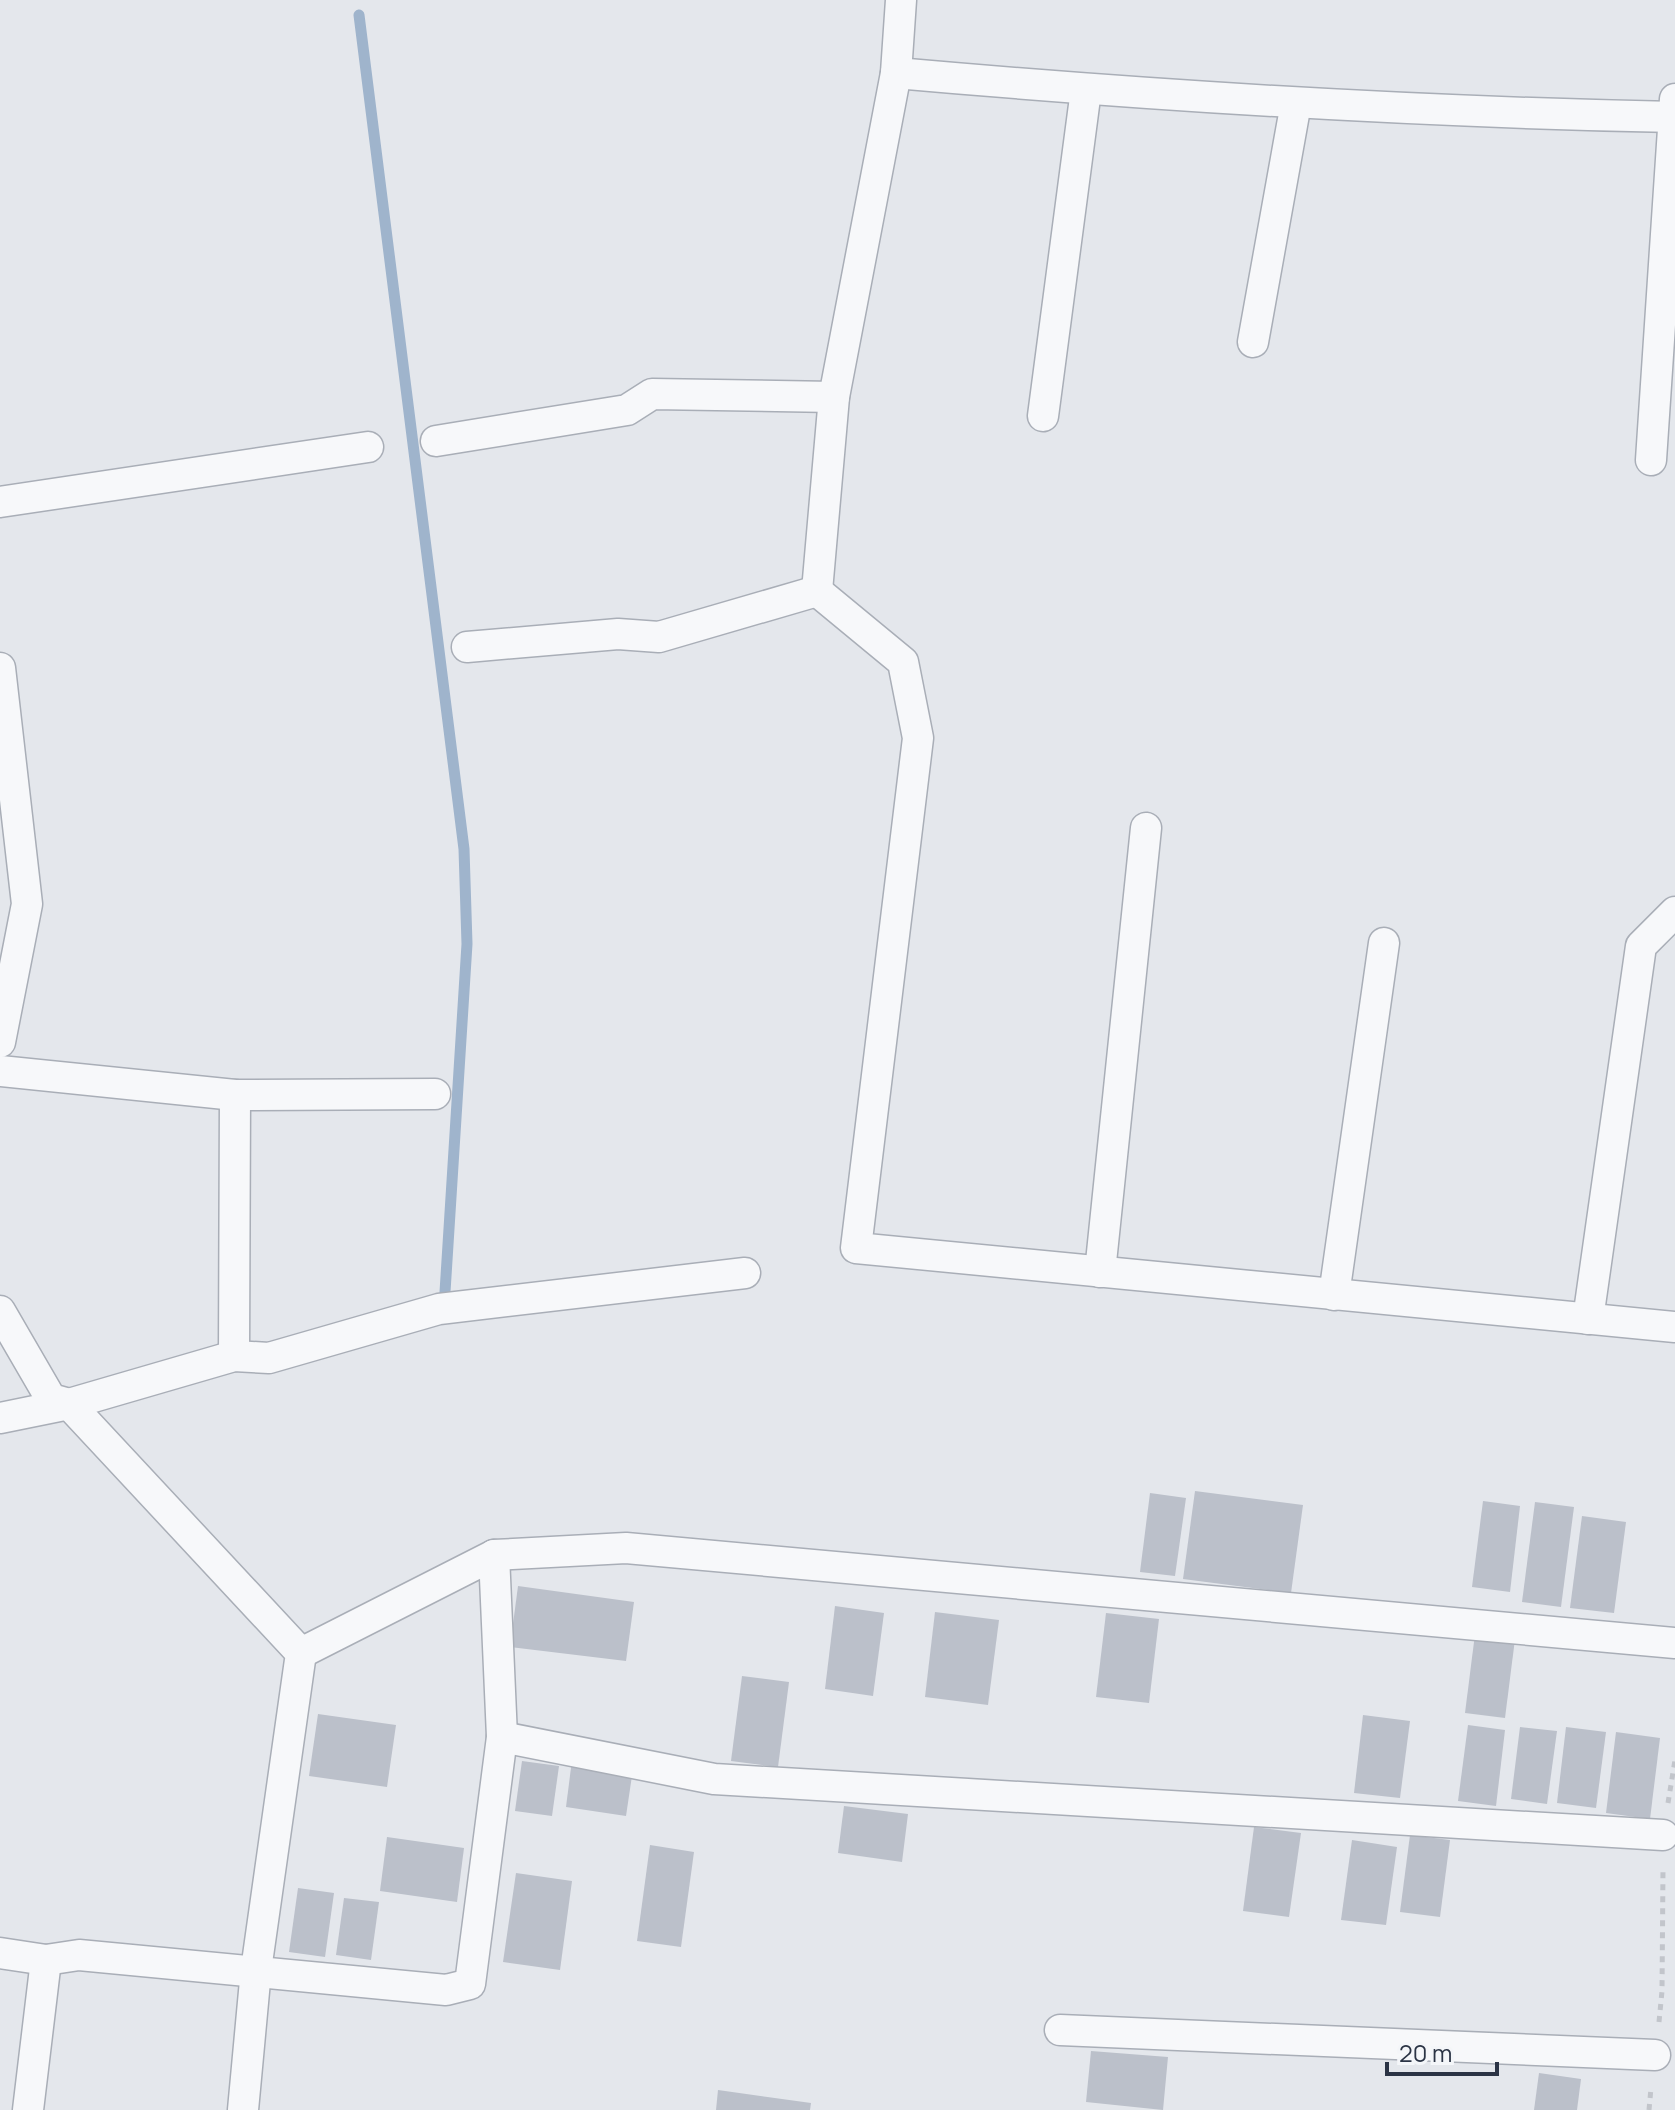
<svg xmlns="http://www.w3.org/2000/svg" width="1675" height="2110" font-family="Manrope,sans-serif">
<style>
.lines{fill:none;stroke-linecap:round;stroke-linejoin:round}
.stream{stroke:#9fb4cc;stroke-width:11}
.building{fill:#bbc0ca}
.minor-casing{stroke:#a9aeb7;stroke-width:33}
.path{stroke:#c2c5cb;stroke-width:5;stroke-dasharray:6 6;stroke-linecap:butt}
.minor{stroke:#f7f8fa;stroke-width:30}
</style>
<rect width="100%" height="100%" fill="#e4e7ec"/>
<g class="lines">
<path class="stream" d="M359 15 464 849 467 944 445 1292"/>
</g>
<g class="building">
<path d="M1195 1491 1303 1505 1291 1593 1183 1579Z"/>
<path d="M1150 1493 1186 1498 1175 1576 1140 1572Z"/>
<path d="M1483 1501 1520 1506 1510 1592 1472 1587Z"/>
<path d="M1535 1502 1574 1507 1561 1607 1522 1602Z"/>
<path d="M1582 1516 1626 1522 1614 1613 1570 1608Z"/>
<path d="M518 1586 634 1602 626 1661 510 1647Z"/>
<path d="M835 1606 884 1613 873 1696 825 1689Z"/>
<path d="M935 1612 999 1620 988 1705 925 1697Z"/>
<path d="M1106 1613 1159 1619 1149 1703 1096 1697Z"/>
<path d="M1475 1634 1515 1639 1505 1718 1465 1713Z"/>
<path d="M742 1676 789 1682 778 1767 731 1761Z"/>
<path d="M318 1714 396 1725 387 1787 309 1776Z"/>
<path d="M1363 1715 1410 1721 1400 1798 1354 1793Z"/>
<path d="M1468 1725 1505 1730 1496 1806 1458 1801Z"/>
<path d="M1520 1727 1557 1731 1547 1804 1511 1799Z"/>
<path d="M1566 1727 1606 1732 1596 1808 1557 1803Z"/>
<path d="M1616 1732 1660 1738 1650 1819 1606 1813Z"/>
<path d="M572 1760 633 1769 626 1816 566 1807Z"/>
<path d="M522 1761 559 1766 552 1816 515 1811Z"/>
<path d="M844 1806 908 1814 902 1862 838 1853Z"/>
<path d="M1254 1827 1301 1833 1289 1917 1243 1911Z"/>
<path d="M1410 1835 1450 1840 1440 1917 1400 1912Z"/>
<path d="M387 1837 464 1848 457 1902 380 1891Z"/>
<path d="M1352 1840 1397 1847 1386 1925 1341 1920Z"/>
<path d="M650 1845 694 1852 681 1947 637 1941Z"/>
<path d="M516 1873 572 1881 560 1970 503 1962Z"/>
<path d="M298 1888 334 1893 325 1957 289 1952Z"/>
<path d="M344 1898 379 1902 371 1960 336 1955Z"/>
<path d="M1091 2051 1168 2057 1163 2110 1086 2102Z"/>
<path d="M1539 2073 1581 2079 1577 2110H1534Z"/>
<path d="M718 2090 811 2103 810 2110H716Z"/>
</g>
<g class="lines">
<g class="minor-casing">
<g id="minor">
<path d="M896 73C1155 96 1415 112 1675 117"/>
<path d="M1253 342 1296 103"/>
<path d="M1043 416 1086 90"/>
<path d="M436 441 627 410 652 394 834 397"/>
<path d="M1651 460 1675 99"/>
<path d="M0 502 368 447"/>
<path d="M817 591 903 662 918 738 856 1248 1675 1327"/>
<path d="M817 591 834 397 896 73 901 0"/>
<path d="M467 647 618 634 659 637 817 591"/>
<path d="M0 668 27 904 0 1042"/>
<path d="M0 1071 235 1095 435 1094"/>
<path d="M1100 1272 1146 828"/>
<path d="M1334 1295 1384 943"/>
<path d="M0 1311 51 1399 69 1404 301 1653 256 1970 243 2110"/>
<path d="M1588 1319 1641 946 1675 912"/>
<path d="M234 1356 235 1095"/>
<path d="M0 1418 69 1404 234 1356 269 1358 439 1309 745 1273"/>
<path d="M301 1653 494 1555 626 1548 1675 1643"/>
<path d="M502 1737 714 1779 1663 1835"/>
<path d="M0 1953 46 1960 79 1955 446 1990 470 1984 502 1737 494 1555"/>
<path d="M1060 2030 1655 2055"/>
<path d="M28 2110 46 1960"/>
</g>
</g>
<g class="path">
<path d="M1668 1803 1675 1760"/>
<path d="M1659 2022 1662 1991 1663 1869"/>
<path d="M1649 2110 1651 2088"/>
</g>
<use href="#minor" class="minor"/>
</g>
<path d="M1387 2062v12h110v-12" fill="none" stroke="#2b3445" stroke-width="4"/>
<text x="1399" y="2062" font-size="24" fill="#2b3445" stroke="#f4f6f9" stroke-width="6" paint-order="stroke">20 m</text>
</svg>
